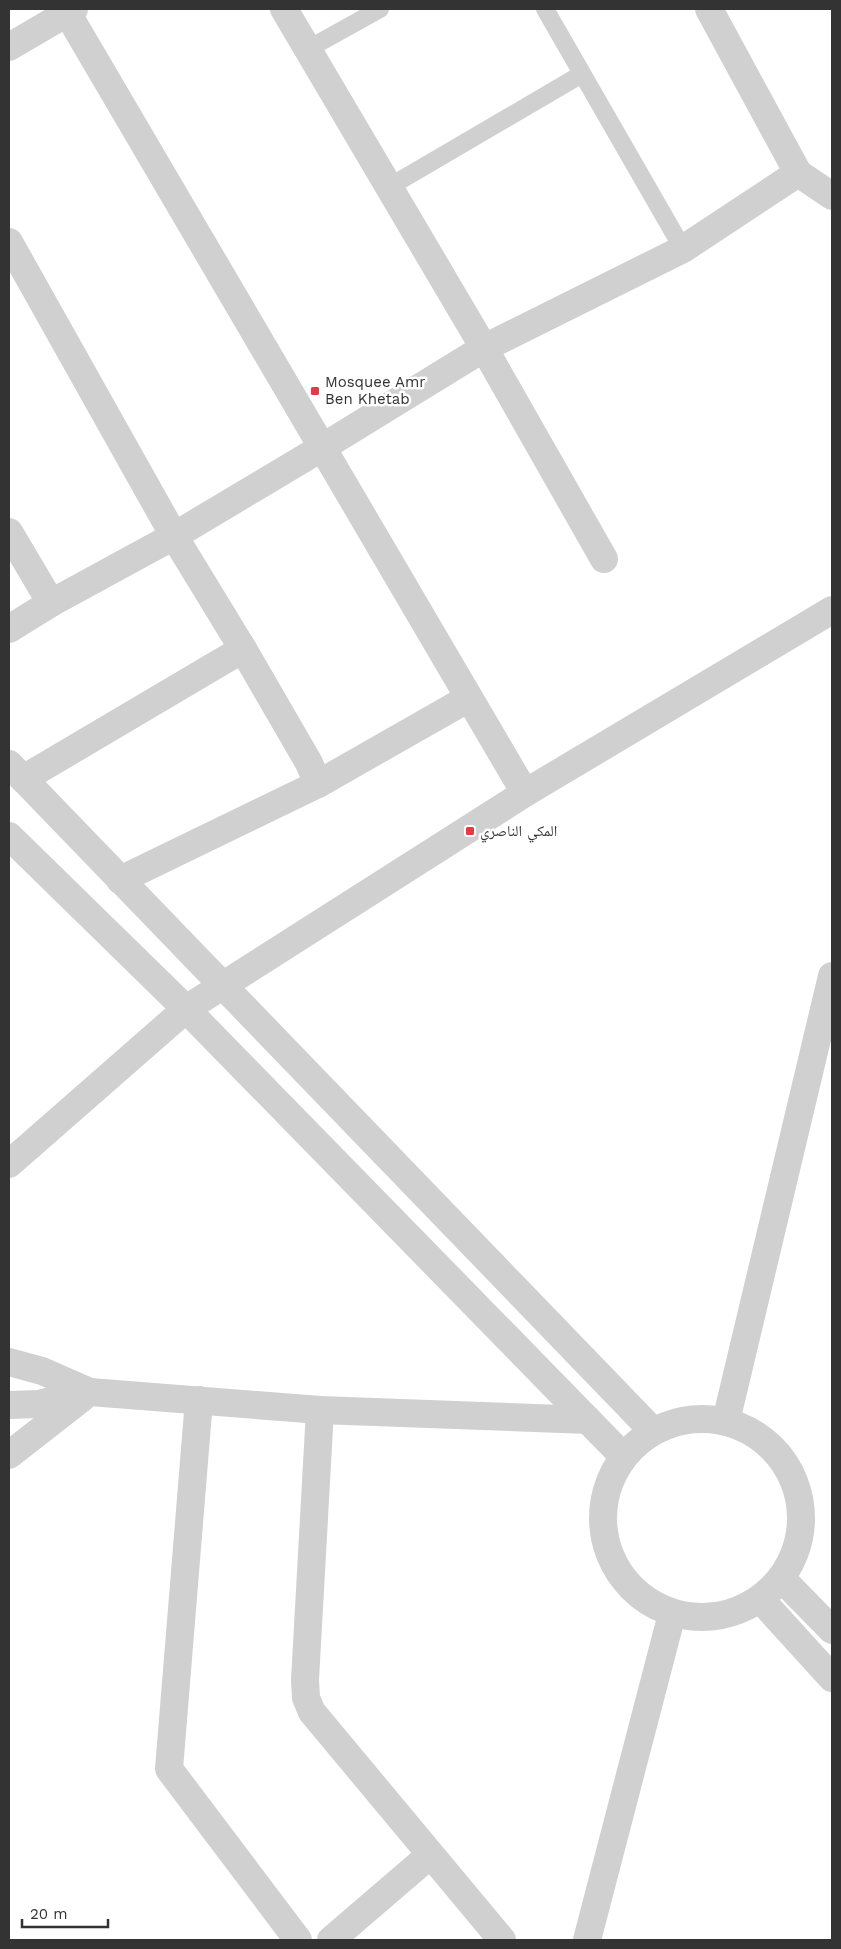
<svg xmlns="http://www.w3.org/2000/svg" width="841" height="1949" font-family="'Work Sans','Noto Naskh Arabic',sans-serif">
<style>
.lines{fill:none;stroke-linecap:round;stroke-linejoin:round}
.service{stroke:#d0d0d0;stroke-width:18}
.minor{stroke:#d0d0d0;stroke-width:28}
.poi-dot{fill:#e63946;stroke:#fff;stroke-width:2}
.labels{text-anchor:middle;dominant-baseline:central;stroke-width:5;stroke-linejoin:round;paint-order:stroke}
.poi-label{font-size:15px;fill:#333;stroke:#fff;text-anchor:start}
</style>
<rect width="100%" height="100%" fill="#fff"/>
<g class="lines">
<g class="service">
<path d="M545 9 683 249"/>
<path d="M308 49 380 9"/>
<path d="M389 187 582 74"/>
</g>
<g class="minor">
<path d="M65 9 525 793"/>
<path d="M284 9 484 348 604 559"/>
<path d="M709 9 798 173"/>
<path d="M9 47 74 9"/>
<path d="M9 242 174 536 243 649 309 763 318 784 120 880"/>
<path d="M9 532 51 603"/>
<path d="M9 629 51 603 174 536 323 447 484 348 683 249 798 173 832 196"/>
<path d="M9 764 653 1431"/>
<path d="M23 779 243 649"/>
<path d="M318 784 469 698"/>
<path d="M9 836 186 1009 623 1456"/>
<path d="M9 1164 186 1009 525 793 832 610"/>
<path d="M9 1362 42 1371 90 1392"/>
<path d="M199 1400 169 1769 298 1940"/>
<path d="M9 1405 39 1404 90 1392 320 1410 588 1420"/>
<path d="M320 1410 305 1680 306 1698 312 1712 502 1940"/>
<circle cx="702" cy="1518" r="99"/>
<path d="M726 1421 832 976"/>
<path d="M9 1455 82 1398"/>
<path d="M782 1579 832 1630"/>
<path d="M761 1600 832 1678"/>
<path d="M331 1940 430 1855"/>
<path d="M587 1940 672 1614"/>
</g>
</g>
<g class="poi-dot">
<rect x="310" y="386" width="10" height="10" rx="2.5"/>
<rect x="465" y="826" width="10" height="10" rx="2.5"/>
</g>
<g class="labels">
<g class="poi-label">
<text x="325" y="382">Mosquee Amr<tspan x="325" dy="17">Ben Khetab</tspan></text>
<text x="480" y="831">المكي الناصري</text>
</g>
</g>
<rect width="841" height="1949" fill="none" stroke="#333333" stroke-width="20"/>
<path d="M22 1919v8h86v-8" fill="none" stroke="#333333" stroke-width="2.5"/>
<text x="30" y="1919" font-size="15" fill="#333333" stroke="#ffffff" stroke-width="4" paint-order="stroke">20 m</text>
</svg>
